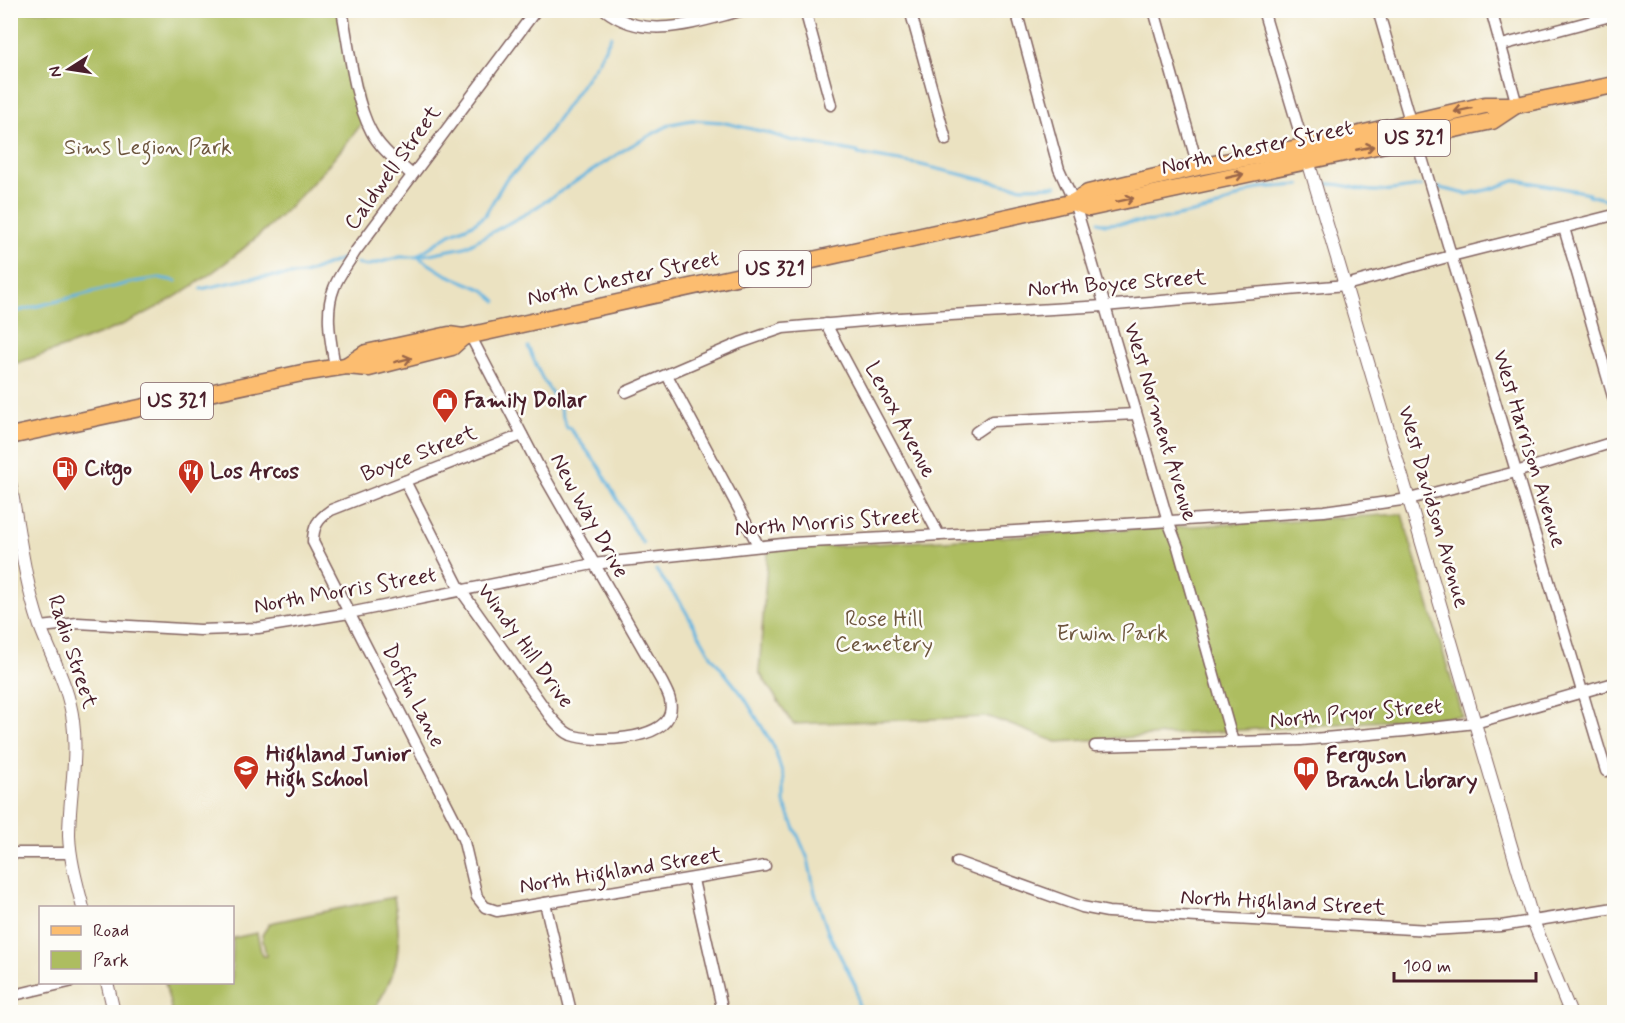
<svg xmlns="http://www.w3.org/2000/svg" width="1625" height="1023" font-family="Mynerve,sans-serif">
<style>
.green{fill:#adbd60;stroke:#7c6e46;stroke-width:1.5}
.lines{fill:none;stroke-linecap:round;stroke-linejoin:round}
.stream{stroke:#65b5e0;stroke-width:3}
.minor-casing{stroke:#826360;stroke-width:13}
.tertiary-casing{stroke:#826360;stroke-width:14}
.primary-casing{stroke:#826360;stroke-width:19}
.minor{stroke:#fff;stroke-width:10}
.tertiary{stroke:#fff;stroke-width:12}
.primary{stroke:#fcbd6f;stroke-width:16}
.oneway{stroke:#9a664a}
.labels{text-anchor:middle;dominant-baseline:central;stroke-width:5;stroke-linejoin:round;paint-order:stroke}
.shield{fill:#fdfcf7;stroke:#806168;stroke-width:1.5}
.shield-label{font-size:21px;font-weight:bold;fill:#4a1f2b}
.park-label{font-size:22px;fill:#6d563e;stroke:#fdfcf7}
.street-label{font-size:22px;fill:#4a1f2b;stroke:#fdfcf7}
.poi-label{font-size:22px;font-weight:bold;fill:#4a1f2b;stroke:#fdfcf7;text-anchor:start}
</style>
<rect width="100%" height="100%" fill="#fdfcf7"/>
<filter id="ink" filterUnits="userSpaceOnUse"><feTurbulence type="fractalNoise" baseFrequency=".0167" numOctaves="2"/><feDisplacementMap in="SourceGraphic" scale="12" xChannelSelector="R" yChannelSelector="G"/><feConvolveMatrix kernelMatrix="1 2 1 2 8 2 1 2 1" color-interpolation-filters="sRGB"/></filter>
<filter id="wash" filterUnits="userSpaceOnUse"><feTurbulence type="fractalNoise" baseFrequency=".008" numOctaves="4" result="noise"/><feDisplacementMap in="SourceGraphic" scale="24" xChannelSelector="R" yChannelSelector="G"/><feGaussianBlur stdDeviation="1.35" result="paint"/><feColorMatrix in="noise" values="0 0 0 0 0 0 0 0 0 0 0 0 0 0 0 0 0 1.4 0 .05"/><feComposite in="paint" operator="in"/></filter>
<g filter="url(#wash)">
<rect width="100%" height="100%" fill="#ebe2c1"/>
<g class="green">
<path d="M10 11H342L366 118C301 205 221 280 122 325 86 341 48 353 11 365Z"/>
<path d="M1402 514 1462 716 1057 742 989 717 793 724 759 672 768 550Z"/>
<path d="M394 897C403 945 400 972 372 1012H172L165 983 232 982 233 938 257 933 262 956H266L262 935 270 923Z"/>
</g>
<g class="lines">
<g class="stream">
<path d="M1326 184C1342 183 1349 187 1364 190 1383 193 1402 188 1421 186"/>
<path d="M1435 187 1467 194 1491 189 1517 180 1589 193 1588 195 1604 199 1614 198"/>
<path d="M1098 222 1105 224 1153 221 1212 209 1258 188 1300 185"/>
<path d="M418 255 450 234 473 224 485 215 506 179 518 169 550 130 599 60 611 36"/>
<path d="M418 257 445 274 484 290 496 301"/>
<path d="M357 263 366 266 400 257H414L465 247 529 212 627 148 671 124 692 120 721 122 765 132 790 140 858 152V154L917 164 1006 185 1024 187 1056 186"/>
<path d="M201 289 252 278 304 274 342 259"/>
<path d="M10 313 133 282 160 278 176 281"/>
<path d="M528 347 542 378 558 403 567 428 569 427 600 468 635 532 643 543"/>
<path d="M656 570 682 605 712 657 744 697 774 747 784 779V803L808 859 815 893 828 932 856 987 859 1012"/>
</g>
</g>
</g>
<g filter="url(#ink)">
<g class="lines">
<g class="minor-casing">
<g id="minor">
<path d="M342 10C349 47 354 99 371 131 380 149 398 162 412 175"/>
<path d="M605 10C647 43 698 21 745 10"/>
<path d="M805 10 831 105"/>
<path d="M910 10 946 140"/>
<path d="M1016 10 1059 169 1074 202 1082 228 1168 521 1178 547 1233 742"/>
<path d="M1154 10 1198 167"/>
<path d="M1263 10 1304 147"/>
<path d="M1378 10 1410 121"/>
<path d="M1491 10 1517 105"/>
<path d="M1502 45 1614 15"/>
<path d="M1416 138 1606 771"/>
<path d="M1564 228 1614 400"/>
<path d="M826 324 939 535"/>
<path d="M335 367C331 342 324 313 334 288 338 276 348 264 355 252L536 10"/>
<path d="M667 375 758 545"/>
<path d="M626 392 740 343 783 328 899 318 1104 306 1346 285 1451 256 1614 215"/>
<path d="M976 432 992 421 1136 414"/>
<path d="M522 435 331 510C318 519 313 526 313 542L457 824 464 842 477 897 485 907 497 911 765 866"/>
<path d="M405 481 460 589 550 716C556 723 562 731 571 735 593 743 663 741 670 713 673 701 667 692 662 682L539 467 470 335"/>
<path d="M41 627 78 623 200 630 258 628 349 613 593 564 792 543 1015 531 1324 511 1409 499 1516 472 1614 442"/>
<path d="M1095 746 1301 740 1405 731 1475 723 1614 683"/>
<path d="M10 853H70"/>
<path d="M957 862 1082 907 1108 912 1430 930 1501 926 1614 908"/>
<path d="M693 880 723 1012"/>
<path d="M545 903 571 1012"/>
<path d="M10 996 69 982"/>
</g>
</g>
<g class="tertiary-casing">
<g id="tertiary">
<path d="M1306 154 1443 614 1533 921 1570 1012"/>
<path d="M10 482C19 530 24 580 40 626 52 658 69 687 73 721 78 759 69 798 69 836 70 860 77 884 83 908"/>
<path d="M107 982 114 1012"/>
</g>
</g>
<g class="primary-casing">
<g id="primary">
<path d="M1074 202 1089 208 1492 121 1516 105"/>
<path d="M346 366 366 353 449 335 463 337 1035 211 1074 202 1088 193 1198 167 1304 147 1485 105H1517L1614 85"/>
<path d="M10 436 302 373 346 366 369 368 452 347 463 337"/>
</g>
</g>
<use href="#minor" class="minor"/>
<use href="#tertiary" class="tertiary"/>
<use href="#primary" class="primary"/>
</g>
<defs><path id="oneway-shaft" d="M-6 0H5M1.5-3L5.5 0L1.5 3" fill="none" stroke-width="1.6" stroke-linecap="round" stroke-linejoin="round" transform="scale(1.5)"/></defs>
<g class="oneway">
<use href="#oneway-shaft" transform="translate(1463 110) rotate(168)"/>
<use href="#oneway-shaft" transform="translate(1365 148) rotate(-11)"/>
<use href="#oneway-shaft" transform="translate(1235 176) rotate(-13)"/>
<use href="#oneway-shaft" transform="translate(1125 200) rotate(-12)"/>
<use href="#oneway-shaft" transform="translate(403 360) rotate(-14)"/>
</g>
</g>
<defs>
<g id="shop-pin" transform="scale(1.35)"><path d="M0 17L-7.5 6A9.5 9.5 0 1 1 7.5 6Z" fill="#c8321e" stroke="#fdfcf7"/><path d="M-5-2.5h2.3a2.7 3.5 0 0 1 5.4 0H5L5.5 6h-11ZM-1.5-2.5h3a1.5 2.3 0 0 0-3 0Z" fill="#fff"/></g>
<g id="fuel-pin" transform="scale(1.35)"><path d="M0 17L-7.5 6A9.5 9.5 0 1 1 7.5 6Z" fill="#c8321e" stroke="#fdfcf7"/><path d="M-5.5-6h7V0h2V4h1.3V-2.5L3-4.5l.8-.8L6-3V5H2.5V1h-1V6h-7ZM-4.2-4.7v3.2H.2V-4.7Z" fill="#fff"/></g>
<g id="restaurant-pin" transform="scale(1.35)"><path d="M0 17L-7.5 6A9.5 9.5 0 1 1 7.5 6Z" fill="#c8321e" stroke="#fdfcf7"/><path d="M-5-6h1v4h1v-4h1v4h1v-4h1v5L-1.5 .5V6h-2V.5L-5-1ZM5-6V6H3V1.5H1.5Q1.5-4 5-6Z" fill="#fff"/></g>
<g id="school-pin" transform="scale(1.35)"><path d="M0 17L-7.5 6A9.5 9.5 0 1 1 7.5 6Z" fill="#c8321e" stroke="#fdfcf7"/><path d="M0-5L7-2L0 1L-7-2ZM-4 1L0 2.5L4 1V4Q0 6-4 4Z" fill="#fff"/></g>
<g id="library-pin" transform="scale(1.35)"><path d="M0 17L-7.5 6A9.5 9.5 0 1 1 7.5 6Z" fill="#c8321e" stroke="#fdfcf7"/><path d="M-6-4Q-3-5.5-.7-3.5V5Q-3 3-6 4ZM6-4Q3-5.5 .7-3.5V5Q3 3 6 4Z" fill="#fff"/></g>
</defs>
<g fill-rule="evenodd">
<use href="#shop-pin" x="445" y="401"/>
<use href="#fuel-pin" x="65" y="469"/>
<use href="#restaurant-pin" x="191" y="472"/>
<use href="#school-pin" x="246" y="768"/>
<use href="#library-pin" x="1306" y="769"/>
</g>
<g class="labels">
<g class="shield">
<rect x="1378" y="120" width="72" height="36" rx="4.5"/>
<rect x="739" y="251" width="72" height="36" rx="4.5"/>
<rect x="141" y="383" width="72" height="36" rx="4.5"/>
</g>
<g class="shield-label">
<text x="1414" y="138">US 321</text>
<text x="775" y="269">US 321</text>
<text x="177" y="401">US 321</text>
</g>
<g class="park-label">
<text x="148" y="148">Sims Legion Park</text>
<text x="884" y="620">Rose Hill<tspan x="884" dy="25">Cemetery</tspan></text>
<text x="1112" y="634">Erwin Park</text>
</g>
<g class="street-label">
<text transform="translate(1257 148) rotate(-12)">North Chester Street</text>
<text transform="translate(393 168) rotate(-54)">Caldwell Street</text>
<text transform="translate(623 279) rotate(-12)">North Chester Street</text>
<text transform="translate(1117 284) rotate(-4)">North Boyce Street</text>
<text transform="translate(900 420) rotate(62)">Lenox Avenue</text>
<text transform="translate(1160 422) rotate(73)">West Norment Avenue</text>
<text transform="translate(1529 449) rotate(73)">West Harrison Avenue</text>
<text transform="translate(419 454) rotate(-21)">Boyce Street</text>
<text transform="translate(1433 507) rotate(74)">West Davidson Avenue</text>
<text transform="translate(589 516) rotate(61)">New Way Drive</text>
<text transform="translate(827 523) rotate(-4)">North Morris Street</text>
<text transform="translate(345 591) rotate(-10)">North Morris Street</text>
<text transform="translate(525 646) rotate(54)">Windy Hill Drive</text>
<text transform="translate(72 652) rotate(72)">Radio Street</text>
<text transform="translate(413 696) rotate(63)">Doffin Lane</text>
<text transform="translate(1356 714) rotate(-5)">North Pryor Street</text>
<text transform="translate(621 871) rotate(-9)">North Highland Street</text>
<text transform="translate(1283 903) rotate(3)">North Highland Street</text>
</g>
<g class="poi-label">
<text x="464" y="401">Family Dollar</text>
<text x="84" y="469">Citgo</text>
<text x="210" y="472">Los Arcos</text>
<text x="266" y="755">Highland Junior<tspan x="266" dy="25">High School</tspan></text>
<text x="1326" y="756">Ferguson<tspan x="1326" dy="25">Branch Library</tspan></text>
</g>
</g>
<rect width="1625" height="1023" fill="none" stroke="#fdfcf7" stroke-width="36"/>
<rect x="39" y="906" width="195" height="78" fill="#fdfcf7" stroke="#b5a4a5" stroke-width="1.5"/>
<rect x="51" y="926" width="30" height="9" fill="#fcbd6f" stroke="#b5a4a5" stroke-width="1.5"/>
<text x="93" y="936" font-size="18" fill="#4a1f2b">Road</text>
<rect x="51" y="951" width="30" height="18" fill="#adbd60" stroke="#b5a4a5" stroke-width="1.5"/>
<text x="93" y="966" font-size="18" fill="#4a1f2b">Park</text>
<g transform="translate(69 69) rotate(258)" stroke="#fdfcf7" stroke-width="4.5" paint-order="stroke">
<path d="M0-4.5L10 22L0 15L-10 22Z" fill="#4a1f2b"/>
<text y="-9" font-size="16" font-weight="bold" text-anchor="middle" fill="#4a1f2b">N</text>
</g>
<path d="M1394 972v9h142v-9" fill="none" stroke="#4a1f2b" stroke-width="3"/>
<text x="1403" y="972" font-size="18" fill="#4a1f2b" stroke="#fdfcf7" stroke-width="4.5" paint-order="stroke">100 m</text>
</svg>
